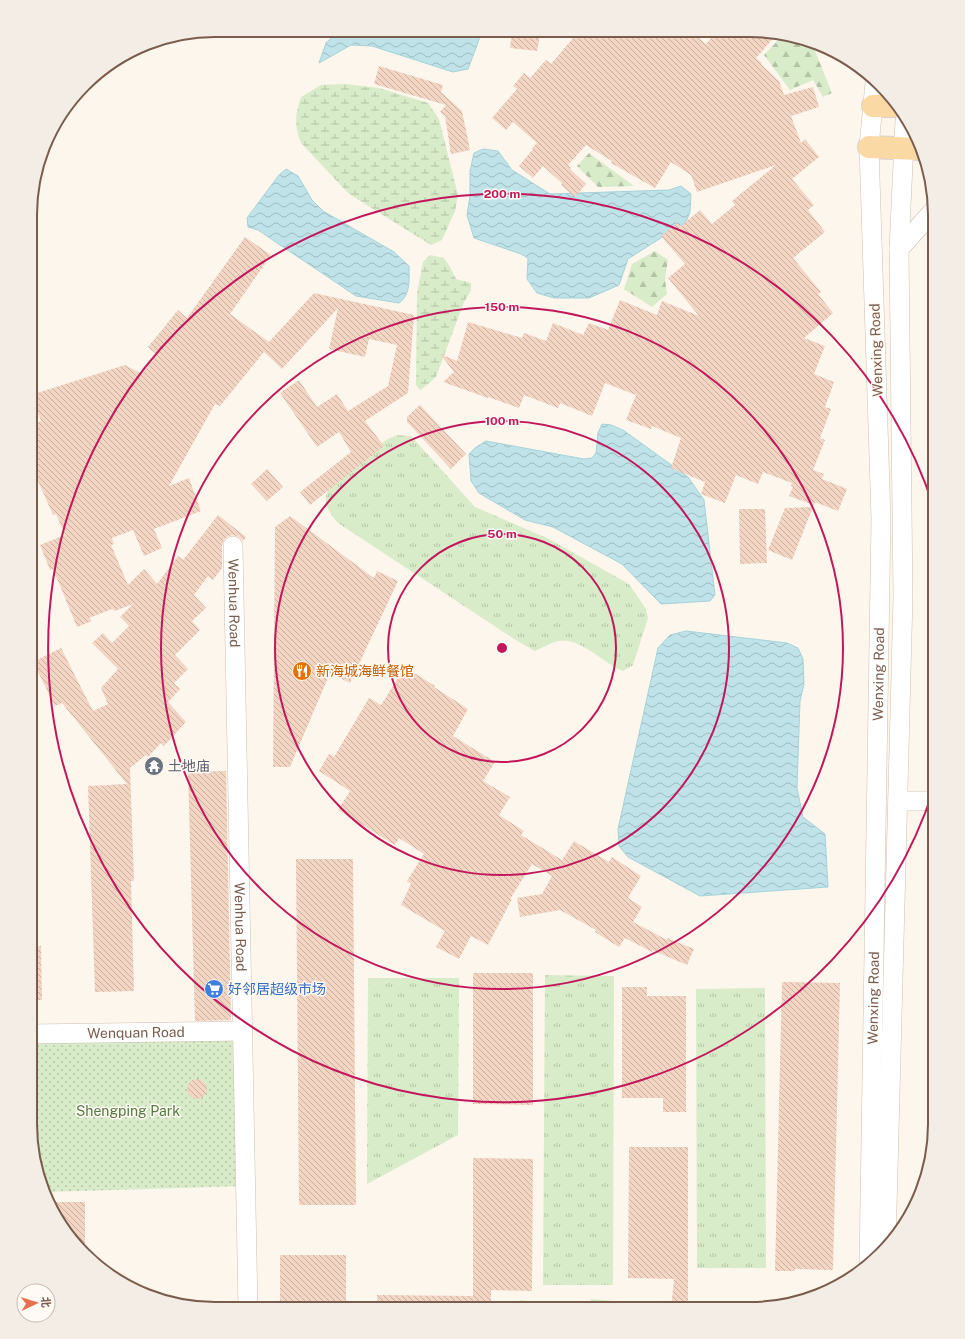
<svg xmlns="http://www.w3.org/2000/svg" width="965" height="1339" font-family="'Public Sans','Noto Sans SC',sans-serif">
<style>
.grass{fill:url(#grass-tufts)}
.forest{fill:url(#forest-firs)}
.wetland{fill:url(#wetland-marsh)}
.park{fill:url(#park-dots)}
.garden{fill:#d8ecc9}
.water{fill:url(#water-waves);stroke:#a5d3da}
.building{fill:url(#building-back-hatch)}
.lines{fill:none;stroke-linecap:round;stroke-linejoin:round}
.minor-casing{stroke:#d1beb0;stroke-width:20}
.major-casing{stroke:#dad1cd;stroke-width:24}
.minor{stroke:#fff;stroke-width:19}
.major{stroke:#fbd9a5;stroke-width:22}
.ring{fill:none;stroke:#c2185b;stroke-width:2}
.labels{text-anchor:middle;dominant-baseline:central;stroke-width:3;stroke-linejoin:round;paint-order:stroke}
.street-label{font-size:14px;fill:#7a5c4d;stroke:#fffaf3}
.food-label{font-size:14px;fill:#c56008;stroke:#fffaf3;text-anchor:start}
.worship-label{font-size:14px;fill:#5b616d;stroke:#fffaf3;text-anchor:start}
.shop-label{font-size:14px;fill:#366cbe;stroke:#fffaf3;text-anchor:start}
.park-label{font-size:14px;fill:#537a41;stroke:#fffaf3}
.rim{fill:none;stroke:#7a5c4d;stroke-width:2}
.centre{fill:#c2185b;stroke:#fffaf3;stroke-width:2}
.ring-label{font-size:12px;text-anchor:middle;font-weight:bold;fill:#c2185b;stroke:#fffaf3;stroke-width:3;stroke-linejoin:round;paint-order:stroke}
</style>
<defs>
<pattern id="grass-tufts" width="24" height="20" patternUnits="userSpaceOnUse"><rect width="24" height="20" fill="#d8ecc9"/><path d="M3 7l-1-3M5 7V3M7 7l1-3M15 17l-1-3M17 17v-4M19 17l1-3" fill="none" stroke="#b4c2a5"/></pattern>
<pattern id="forest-firs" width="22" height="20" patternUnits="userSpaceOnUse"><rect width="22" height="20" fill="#d8ecc9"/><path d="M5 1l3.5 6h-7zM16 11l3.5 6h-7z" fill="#b4c2a5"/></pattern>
<pattern id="wetland-marsh" width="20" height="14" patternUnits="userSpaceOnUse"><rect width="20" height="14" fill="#d8ecc9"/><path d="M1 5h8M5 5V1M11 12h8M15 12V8" fill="none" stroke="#b4c2a5"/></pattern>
<pattern id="park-dots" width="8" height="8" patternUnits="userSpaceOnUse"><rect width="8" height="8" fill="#d8ecc9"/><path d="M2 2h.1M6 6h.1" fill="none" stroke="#b4c2a5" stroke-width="1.8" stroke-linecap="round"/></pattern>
<pattern id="water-waves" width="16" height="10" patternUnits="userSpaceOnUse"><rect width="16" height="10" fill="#bfe3e8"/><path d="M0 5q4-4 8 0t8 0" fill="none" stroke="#a0bbbe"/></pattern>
<pattern id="building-back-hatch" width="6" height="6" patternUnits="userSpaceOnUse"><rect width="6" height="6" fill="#f3d5c3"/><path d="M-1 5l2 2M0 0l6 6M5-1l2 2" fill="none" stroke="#cab0a1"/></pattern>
</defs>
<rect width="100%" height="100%" fill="#fdf6ec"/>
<g class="grass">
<path d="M397 435 411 436 475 507 547 538 629 584 646 609 648 618 633 665 623 671C603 663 579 636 558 641 550 643 542 648 535 651L514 639 338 523C328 511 321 501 330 486L386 440Z"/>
<path d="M545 975 614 976 613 1285H543Z"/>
<path d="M368 978H459L458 1135 367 1184Z"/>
<path d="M765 988 766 1268H697L696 989Z"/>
<path d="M591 1299 639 1303V1309H590Z"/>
</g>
<g class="forest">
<path d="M784 34 811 41 832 93 823 97 813 80 790 90 764 55Z"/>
<path d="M589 153 634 186 598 187 577 166Z"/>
<path d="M655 251 668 260 665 279 667 294 652 307 624 289 632 264Z"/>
</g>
<g class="wetland">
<path d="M345 84 379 88 428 103 439 119 458 195 455 211 442 240 431 245 349 194 301 143C294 126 295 114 301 97L321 85Z"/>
<path d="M430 255 444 258 450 267 456 279 471 283V291L464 302 436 377 426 386 420 390 416 385 417 293 423 262Z"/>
</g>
<path class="park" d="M243 1031 246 1186 46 1192 30 1124V1034Z"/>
<path class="garden" d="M520 1300 586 1308 585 1309 519 1308Z"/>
<g class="water">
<path d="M340 30 480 31 479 40 468 69 453 72 372 46 351 45 319 63 326 43Z"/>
<path d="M483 149 498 151 512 170 550 194 669 190 681 186 691 194 690 212 686 222 628 259 619 285 589 298H554L537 293 527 279 528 258 521 254 474 238 467 215 470 196V171L474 153Z"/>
<path d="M286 169 298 176 312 200 323 211 394 252 409 266C409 280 411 294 399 303L356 296 258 230 248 227 247 218 279 175Z"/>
<path d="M602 424 611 425 623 430 688 477 704 500 715 595 710 601 661 604 622 564 553 527 525 520 479 493 471 481 469 454 475 448 486 441 584 459 592 458 596 453 598 433Z"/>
<path d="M686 631 787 643 798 648 803 659 804 684 800 701 797 788 803 817 825 834 828 887 700 896 628 857 619 846 618 829 658 648 670 635Z"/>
</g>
<g class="building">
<path d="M512 31H541L537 51 510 48Z"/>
<path d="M579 31H691L706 44 717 31 774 32 778 33 756 58 762 63 761 64 779 81 784 95 813 87 819 107 791 116 801 143 805 139 819 157 792 179 814 205 808 210 825 232 793 258 821 292 818 294 833 313 804 338 825 346 814 374 834 382 825 407 831 409 820 438 825 440 813 470 824 474 822 479 847 489 838 511 815 502 814 505 789 496 793 487 791 486 792 483 763 472 758 484 736 475 725 503 701 494 705 482 671 468 681 438 652 426 651 429 626 420 636 395 605 383 592 416 560 403 558 408 524 395 519 408 488 397V398L443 382 454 372 440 354 457 361 468 322 522 338 524 333 546 341 553 323 583 335 589 323 608 330 620 300 657 315 662 301 699 316 668 278 685 264 661 236 677 223 680 227 700 210 712 224 735 205 732 201 776 165 697 192 691 175 671 162 655 188 611 163 612 161 586 145 568 165 571 168 570 169 586 184 575 197 561 185 562 183 543 166 533 178 519 166 533 149 532 148 537 143 513 122 506 130 492 118 517 89 513 86 524 73 530 78 546 60 551 64Z"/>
<path d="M379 66 443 85 441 92 462 111 470 150 451 154 445 116 440 112 446 105 374 84Z"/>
<path d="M245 237 271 255 230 314 269 342 314 293 414 315 408 393 365 421 384 446 310 505 300 492 351 452 339 432 317 447 280 393 299 380 317 407 337 394 348 411 388 386 397 345 369 339 365 357 329 349 338 308 282 369 264 352 220 406 215 404 169 486 189 478 201 511 154 529 162 548 144 556 133 530 112 538 114 544 111 545 128 585 144 569 157 584 178 556 183 560 218 515 246 537 243 541 239 537 233 535 228 536 224 540 222 546V568L213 580 208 576 194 595 206 608 192 621 200 630 175 655 188 669 174 683 180 689 168 702 186 722 164 746 161 743 148 757 146 755 130 768 134 881H131L134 991 95 992 88 786 127 784 62 703 55 706 33 662 61 648 93 711 108 704 101 688 118 669 92 643 103 633 112 643 129 626 120 617 133 604 115 611 112 609 89 618 92 621 77 627 53 569 50 570 40 545 65 535 56 514 53 515 31 465V426L41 421 31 395 125 365 142 374 157 355 148 347 178 310 187 318Z"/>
<path d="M420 405 466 454 451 469 407 422V417Z"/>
<path d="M267 469 283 487 267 501 251 484Z"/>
<path d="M813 507 792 560 768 550 785 508Z"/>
<path d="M739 509H765L767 563 740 564Z"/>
<path d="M290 516 374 578 377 571 398 581 350 683 330 673 290 767H273L275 527Z"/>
<path d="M405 667 435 686 434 687 468 709 453 736 495 762 483 781 510 797 499 815 524 831 521 835 562 860 574 841 609 862 612 857 641 876 628 898 642 907 633 922 667 940V938L694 949 687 965 652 950V952L625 938 619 947 595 932 596 930 560 910 520 917 517 898 542 894 552 876 532 864 510 899H512L488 945 471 936 459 959 436 947 445 931 401 905 411 884 407 881 424 854 399 838 395 845 338 810 350 791 319 771 329 754 334 757 369 698 381 705Z"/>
<path d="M226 771 231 1020 195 1021 188 772Z"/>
<path d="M296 859H353L356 1205H299Z"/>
<path d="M41 946 42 1000H30V947Z"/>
<path d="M473 973H533V1105L473 1104Z"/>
<path d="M782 982 840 983 833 1270 795 1269V1271H775Z"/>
<path d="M622 987H647V996H686V1112H663V1098H622Z"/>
<circle cx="197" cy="1089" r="10"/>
<path d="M629 1147H688V1309H671L674 1279 628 1278Z"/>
<path d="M473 1158 533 1159 532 1291 491 1290V1308H377V1295L473 1296Z"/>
<path d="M48 1202H85V1254L76 1246 49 1206Z"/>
<rect x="280" y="1255" width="66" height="53"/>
</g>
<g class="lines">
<g class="minor-casing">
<g id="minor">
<path d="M899 249 934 210"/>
<path id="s1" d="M233 546 248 1308"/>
<path d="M898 801H935"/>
<path id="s2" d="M30 1034 243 1031"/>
<path d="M886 1247 903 597 899 249 905 121"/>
<path id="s3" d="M869 1265 881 519 869 147 875 83"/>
</g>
</g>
<g class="major-casing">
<g id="major">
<path d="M873 106H894"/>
<path d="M869 147 920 149"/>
</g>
</g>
<use href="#minor" class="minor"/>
<use href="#major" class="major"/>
</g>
<g class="ring">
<circle cx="502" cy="648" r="114"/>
<circle cx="502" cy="648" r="227"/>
<circle cx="502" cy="648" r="341"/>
<path d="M934 788A454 454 0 1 1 934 508"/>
</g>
<defs>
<g id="restaurant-disc" transform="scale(1)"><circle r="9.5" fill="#e8710a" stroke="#fffaf3"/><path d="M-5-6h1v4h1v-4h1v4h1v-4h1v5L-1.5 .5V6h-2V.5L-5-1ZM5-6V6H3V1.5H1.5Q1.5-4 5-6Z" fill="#fff"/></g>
<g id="temple-disc" transform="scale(1)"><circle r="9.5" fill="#6b7280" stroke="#fffaf3"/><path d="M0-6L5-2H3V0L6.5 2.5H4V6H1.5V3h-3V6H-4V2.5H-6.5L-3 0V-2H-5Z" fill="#fff"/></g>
<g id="supermarket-disc" transform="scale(1)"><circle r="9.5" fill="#3f7fe0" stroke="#fffaf3"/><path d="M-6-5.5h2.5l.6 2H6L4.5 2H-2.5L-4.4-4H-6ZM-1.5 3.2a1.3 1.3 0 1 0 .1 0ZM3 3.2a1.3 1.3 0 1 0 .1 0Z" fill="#fff"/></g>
</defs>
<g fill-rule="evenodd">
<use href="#restaurant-disc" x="302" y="671"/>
<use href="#temple-disc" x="154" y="766"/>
<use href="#supermarket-disc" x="214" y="989"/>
</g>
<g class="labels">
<g class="street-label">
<text transform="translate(876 350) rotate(-92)">Wenxing Road</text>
<text stroke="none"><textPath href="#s1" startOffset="57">Wenhua Road</textPath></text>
<text stroke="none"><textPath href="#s3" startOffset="591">Wenxing Road</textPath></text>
<text stroke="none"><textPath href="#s1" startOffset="381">Wenhua Road</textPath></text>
<text stroke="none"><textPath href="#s3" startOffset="267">Wenxing Road</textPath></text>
<text stroke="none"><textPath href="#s2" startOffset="106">Wenquan Road</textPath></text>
</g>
<g class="food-label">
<text x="316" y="671">新海城海鲜餐馆</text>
</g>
<g class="worship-label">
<text x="168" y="766">土地庙</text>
</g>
<g class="shop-label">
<text x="228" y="989">好邻居超级市场</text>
</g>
<g class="park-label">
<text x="128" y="1111">Shengping Park</text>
</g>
</g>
<path d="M0 0H965V1339H0ZM215 37H750A178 178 0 0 1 928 215V1124A178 178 0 0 1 750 1302H215A178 178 0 0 1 37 1124V215A178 178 0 0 1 215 37Z" fill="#f4ede6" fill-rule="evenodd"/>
<path class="rim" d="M215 37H750A178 178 0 0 1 928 215V1124A178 178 0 0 1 750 1302H215A178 178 0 0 1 37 1124V215A178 178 0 0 1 215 37Z"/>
<circle cx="502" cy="648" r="6" class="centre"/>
<g class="ring-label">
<text x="502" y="198">200 m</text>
<text x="502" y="311">150 m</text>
<text x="502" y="425">100 m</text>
<text x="502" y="538">50 m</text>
</g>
<g transform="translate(36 1303) rotate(86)"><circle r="19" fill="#fffaf3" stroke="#cabbb1"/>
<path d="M0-3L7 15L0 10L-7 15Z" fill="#e76f51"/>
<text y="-6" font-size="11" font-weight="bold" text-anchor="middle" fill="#7a5c4d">北</text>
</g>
</svg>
